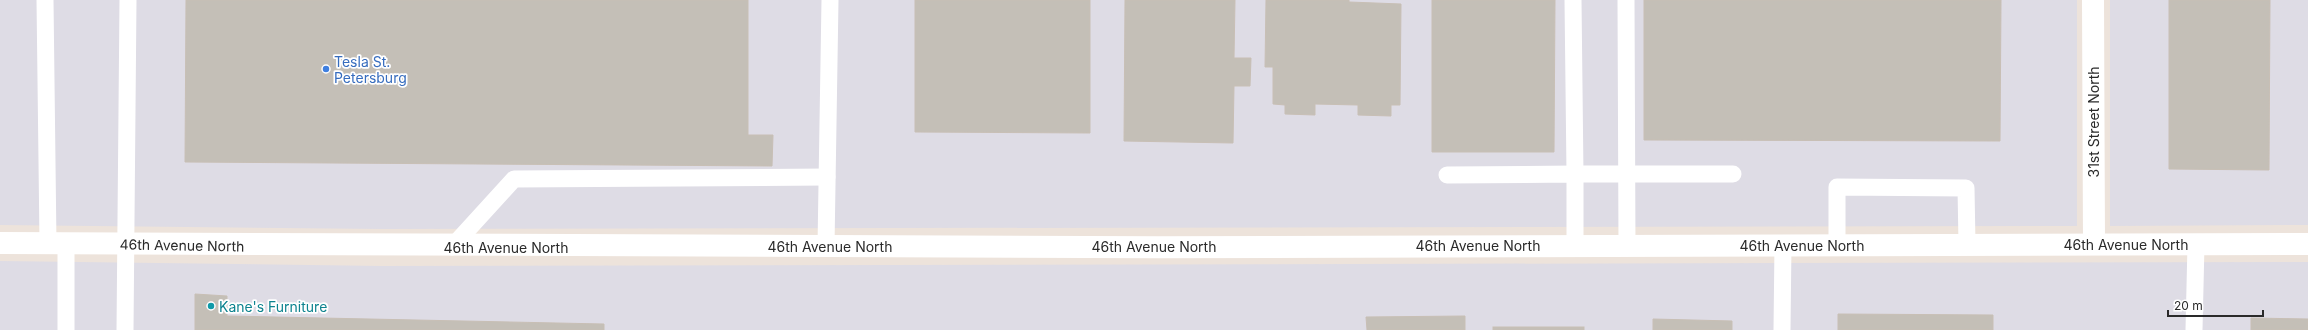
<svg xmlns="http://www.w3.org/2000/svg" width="2308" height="330" font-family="Inter,sans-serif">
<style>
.industrial{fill:#dedce5}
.building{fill:#c4bfb7;stroke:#c8bfb5}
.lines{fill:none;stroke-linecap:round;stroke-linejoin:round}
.lane{stroke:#fff;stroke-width:17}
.street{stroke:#fff;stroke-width:22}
.shop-dot{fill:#3f7fe0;stroke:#fff;stroke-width:1.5}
.culture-dot{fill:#0f9aa8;stroke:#fff;stroke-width:1.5}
.labels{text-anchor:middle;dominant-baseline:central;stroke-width:3.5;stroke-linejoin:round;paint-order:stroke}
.shop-label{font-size:14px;fill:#366cbe;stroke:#fff;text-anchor:start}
.street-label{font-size:14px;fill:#2a2a2a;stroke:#fff}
.culture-label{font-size:14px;fill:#0d838f;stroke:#fff;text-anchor:start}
</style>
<rect width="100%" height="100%" fill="#ede3db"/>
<g class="industrial">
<path d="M0 0H2077V226L382 229 0 225Z"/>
<path d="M2110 0H2308V225L2110 226Z"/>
<path d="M0 261 382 266 2308 262V330H0Z"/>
</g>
<g class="building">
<path d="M186 0H748V135H773L772 166 185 162Z"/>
<path d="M915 0H1090V133L915 132Z"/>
<path d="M1125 0H1235L1234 58H1251L1250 86H1234L1233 143 1124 141Z"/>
<path d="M1266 0H1349V2L1401 4 1400 105H1391V116L1358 115V105L1315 104V115L1285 114V105L1273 104V67H1265Z"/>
<path d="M1432 0H1555L1554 152H1432Z"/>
<path d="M1644 0H2001L2000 141 1644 140Z"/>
<path d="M2169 0H2270L2269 170 2169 169Z"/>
<path d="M195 294 227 296V316L604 324V330H195Z"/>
<path d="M1838 314 1993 315V330H1838Z"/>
<path d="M1465 316V330H1367L1366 317Z"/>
<path d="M2251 318 2308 319V330H2251Z"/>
<path d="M1653 319 1732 321V330H1653Z"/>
<rect x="1493" y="327" width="91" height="3"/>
</g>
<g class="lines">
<g class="lane">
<path d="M45 0 48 243"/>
<path d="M1573 0 1575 174H1733"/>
<path d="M1626 0 1627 247"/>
<path d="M1447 175 1575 174V245"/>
<path d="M66 243V330"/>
<path d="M1837 244V187L1966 188 1967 244"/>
<path d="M826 246 830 0"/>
<path d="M452 247 514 179 827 177"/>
<path d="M125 330 128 0"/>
<path d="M1782 330 1783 244"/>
<path d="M2194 330 2196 244"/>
</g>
<g class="street">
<path d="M2093 0 2094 244"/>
<path d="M0 243C769 250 1539 247 2308 244"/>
</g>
</g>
<circle class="shop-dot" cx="326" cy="69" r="4"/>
<circle class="culture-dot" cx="211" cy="306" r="4"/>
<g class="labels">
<g class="shop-label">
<text x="334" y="61">Tesla St.<tspan x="334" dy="16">Petersburg</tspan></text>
</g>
<g class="street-label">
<text transform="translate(2093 122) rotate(-90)">31st Street North</text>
<text x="2126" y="244">46th Avenue North</text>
<text transform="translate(182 245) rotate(1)">46th Avenue North</text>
<text x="1478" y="245">46th Avenue North</text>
<text x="1802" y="245">46th Avenue North</text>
<text x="830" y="246">46th Avenue North</text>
<text x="1154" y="246">46th Avenue North</text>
<text x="506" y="247">46th Avenue North</text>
</g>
<g class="culture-label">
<text x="219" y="306">Kane's Furniture</text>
</g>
</g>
<path d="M2168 310v6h95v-6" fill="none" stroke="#2a2a2a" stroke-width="2"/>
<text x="2174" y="310" font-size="12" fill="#2a2a2a" stroke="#ffffff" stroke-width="3" paint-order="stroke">20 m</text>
</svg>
